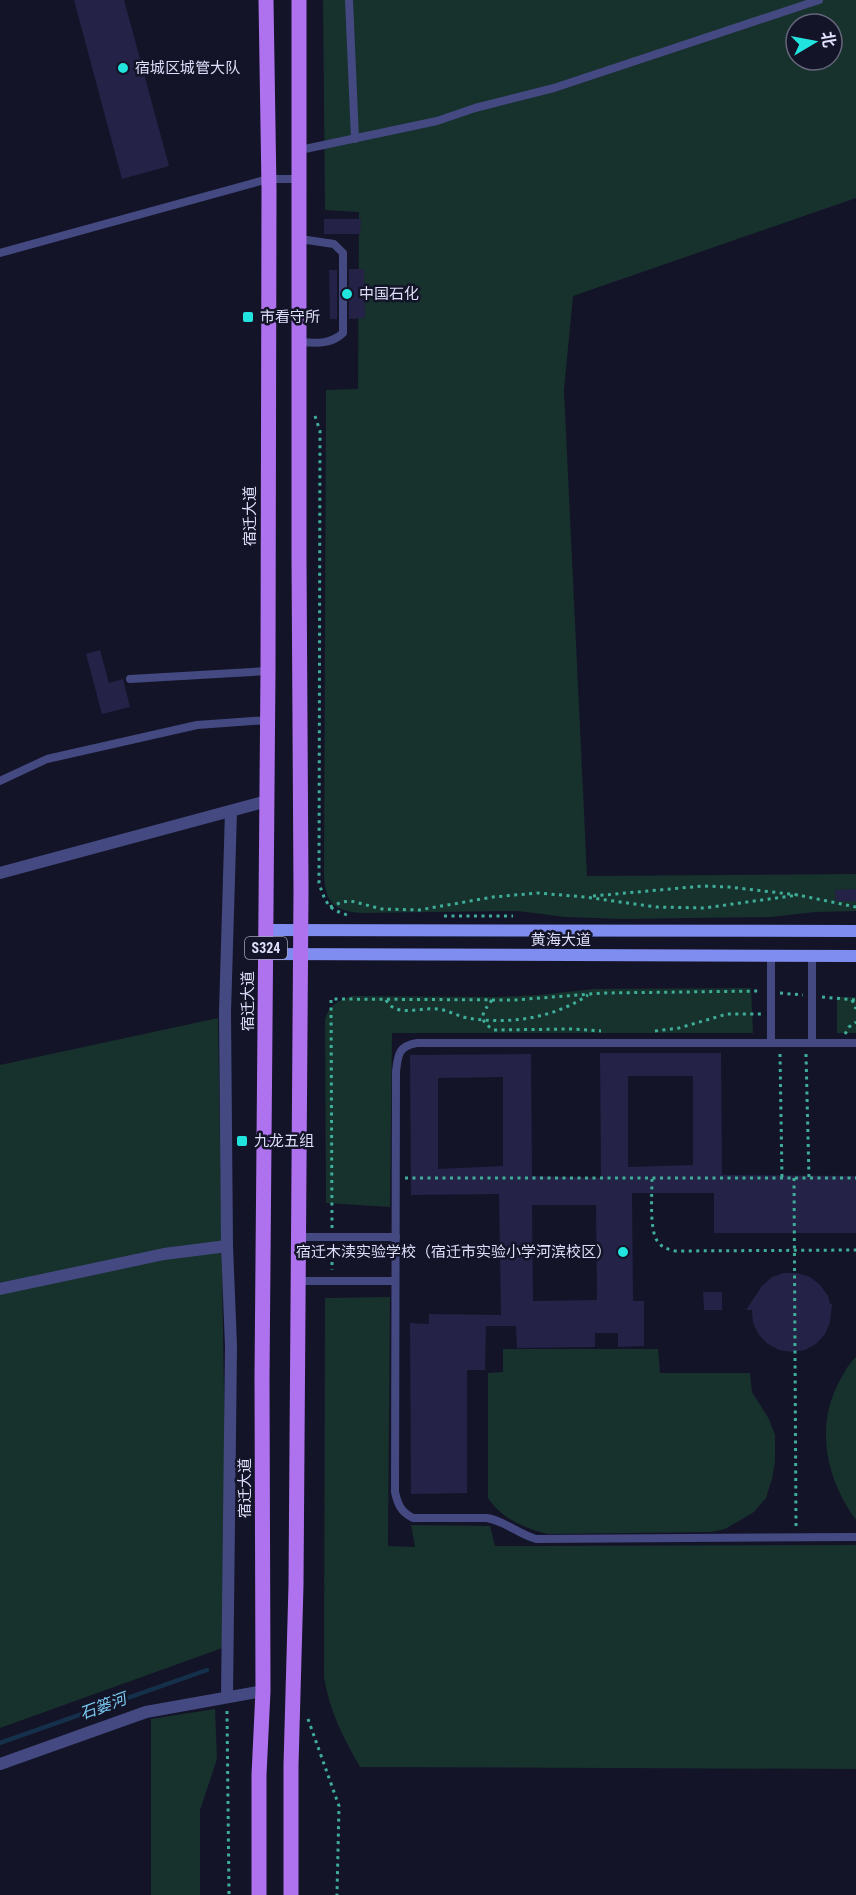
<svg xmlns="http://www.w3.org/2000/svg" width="856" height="1895" font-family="'Roboto Condensed','Noto Sans SC',sans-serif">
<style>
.green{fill:#17312d;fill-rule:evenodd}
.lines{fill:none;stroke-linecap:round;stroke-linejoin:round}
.stream{stroke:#15304a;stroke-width:4.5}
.building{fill:#242246;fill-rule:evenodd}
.path{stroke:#3fae98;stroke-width:3;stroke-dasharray:3 4.5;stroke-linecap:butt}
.lane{stroke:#444a81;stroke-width:8}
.street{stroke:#444a81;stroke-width:12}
.secondary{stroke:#808df0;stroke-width:12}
.primary{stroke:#af72ee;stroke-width:15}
.poi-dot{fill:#21e4de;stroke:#141428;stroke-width:2}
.labels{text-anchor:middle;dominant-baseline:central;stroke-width:5;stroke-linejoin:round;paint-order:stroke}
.shield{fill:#141428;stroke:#a1a2bc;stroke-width:1.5}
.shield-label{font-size:14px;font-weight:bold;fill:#dedffb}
.poi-label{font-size:15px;fill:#dedffb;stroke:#141428;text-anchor:start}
.street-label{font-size:15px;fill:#dedffb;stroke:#141428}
.water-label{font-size:16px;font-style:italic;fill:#78c8ef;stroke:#141428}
</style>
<rect width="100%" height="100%" fill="#141428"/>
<g class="green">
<path d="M323 0H856V198L573 296 564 390 587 876 856 874V911L816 912 770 917 623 919 565 917 518 911 361 913C333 911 325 902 324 874L326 390 358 389 359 212 325 210ZM796 24H832V60H796Z"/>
<path d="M751 988 753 1033H392L390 1207 326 1203 325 1020C329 1005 337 1001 352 996L495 997 539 995 594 989Z"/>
<rect x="837" y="997" width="19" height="36"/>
<path d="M218 1018 228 1646 0 1728V1065Z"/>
<path d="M390 1297 388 1546 415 1547 411 1525 490 1526 495 1546 856 1545V1769L360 1767C342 1735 330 1712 324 1677L325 1298Z"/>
<path d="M503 1349H658L660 1373H750L752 1392 769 1419 775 1435V1462L772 1479 766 1498 754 1512 725 1529 712 1532 548 1534C524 1528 502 1519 488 1498V1373L503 1372Z"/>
<path d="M856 1357V1520C827 1480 815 1429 838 1384 843 1375 848 1364 856 1357Z"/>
<path d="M215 1709 217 1759 200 1810V1895H151V1719Z"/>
</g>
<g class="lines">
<path class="stream" d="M0 1743 207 1670"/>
</g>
<g class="building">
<path d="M74 0H124L169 166 122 179Z"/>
<path d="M324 219H361L360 234H324Z"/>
<path d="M349 269H364L365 318 349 319Z"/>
<path d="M329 270H337V319H330Z"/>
<path d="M100 650 109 683 123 679 130 707 102 714 86 654Z"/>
<path d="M856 889V901H836L835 890Z"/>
<path d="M600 1053H721L722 1175 856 1176V1233H714V1193H632L633 1301H644V1346L618 1347V1333H595V1347L517 1348 516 1326H486L485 1370H467V1493L411 1494 410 1323 429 1324V1314L501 1315 499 1194 411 1195 410 1055 531 1054 532 1176 601 1178ZM628 1076H693V1165L628 1167ZM503 1077V1166L438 1169V1078ZM532 1205H596L597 1300 533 1301Z"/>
<path d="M784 1273H797L810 1277 820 1285 828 1296 830 1304H832L830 1322 825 1334 816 1344 805 1350 792 1352 779 1350 768 1344 759 1335 753 1323 752 1310H746L762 1286 772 1277Z"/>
<path d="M703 1292H722V1310H704Z"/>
</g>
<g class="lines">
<g class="path">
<path d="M315 416 320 431 319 883C326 905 329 910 351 916"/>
<path d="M593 896 703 886 729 887 798 895 856 907"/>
<path d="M330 907 342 902 351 901 382 909 419 910 493 897 538 893 585 897 656 907 704 908 798 895"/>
<path d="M444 916H513"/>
<path d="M780 993 803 995"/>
<path d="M822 997 856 1000"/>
<path d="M386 1000C396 1018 420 1007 437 1009 448 1010 457 1016 468 1018 509 1025 554 1018 588 995"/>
<path d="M492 1000C482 1013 477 1020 494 1030L571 1029 601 1031"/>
<path d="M852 1000 856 1009"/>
<path d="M655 1031 679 1028 727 1014H761"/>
<path d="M845 1034 849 1027 856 1022"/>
<path d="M780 1054 782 1178"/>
<path d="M806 1054 809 1178"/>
<path d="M405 1178H856"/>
<path d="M794 1178 796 1528"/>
<path d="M652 1179C652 1194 649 1231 658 1242 662 1248 668 1249 675 1251L856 1250"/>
<path d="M332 1228 331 999 515 1000 603 993 761 991"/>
<path d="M332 1247V1270"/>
<path d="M227 1711 229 1895"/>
<path d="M308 1719 339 1806 337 1895"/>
</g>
<g class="lane">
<path d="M349 0 355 139"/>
<path d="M300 150 437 121 475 108 554 88 819 0"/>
<path d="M0 253 268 179H300"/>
<path d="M299 342C316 343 330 345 343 333V253L334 244 300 239"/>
<path d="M130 679 268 671"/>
<path d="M0 781 47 759 197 725 268 720"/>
<path d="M771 956V1043"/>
<path d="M812 956V1043"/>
<path d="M856 1043H417C398 1046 398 1055 396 1072L395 1492C398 1505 401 1512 413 1518H487C505 1521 518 1534 536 1539L856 1537"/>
<path d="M299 1237H396"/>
<path d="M298 1281H395"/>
</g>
<g class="street">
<path d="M0 873 267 801"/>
<path d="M0 1289 164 1254 227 1246"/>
<path d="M227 1697 231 1346 227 1246 225 1012 231 811"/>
<path d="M0 1764 146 1712 263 1691"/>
</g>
<g class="secondary">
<path d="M266 930 856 931"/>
<path d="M266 954 856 956"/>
</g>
<g class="primary">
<path d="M259 1895V1775L263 1691 262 1378 268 671 269 189 266 0"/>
<path d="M291 1895V1765L296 1585 301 890 299 558V0"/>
</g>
</g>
<g class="poi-dot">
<circle cx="123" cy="68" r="6"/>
<circle cx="347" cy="294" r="6"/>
<rect x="242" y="311" width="12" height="12" rx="3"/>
<rect x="236" y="1135" width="12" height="12" rx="3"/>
<circle cx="623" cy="1252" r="6"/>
</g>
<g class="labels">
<rect class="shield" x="245" y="937" width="42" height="22" rx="4.5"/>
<g class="shield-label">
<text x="266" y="948">S324</text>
</g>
<g class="poi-label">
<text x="135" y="68">宿城区城管大队</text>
<text x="359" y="294">中国石化</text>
<text x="260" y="317">市看守所</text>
<text x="254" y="1141">九龙五组</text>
<text x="611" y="1252" text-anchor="end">宿迁木渎实验学校（宿迁市实验小学河滨校区）</text>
</g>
<g class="street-label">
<text transform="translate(250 516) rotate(-90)">宿迁大道</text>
<text x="561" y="940">黄海大道</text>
<text transform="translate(248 1001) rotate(-90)">宿迁大道</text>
<text transform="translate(245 1488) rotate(-90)">宿迁大道</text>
</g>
<g class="water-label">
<text transform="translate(103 1706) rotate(-20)">石篓河</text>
</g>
</g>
<g transform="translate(814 42) rotate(80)"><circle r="28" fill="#141428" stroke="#65657c" stroke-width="1.5"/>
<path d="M0-4.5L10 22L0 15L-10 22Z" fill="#21e4de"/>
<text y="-9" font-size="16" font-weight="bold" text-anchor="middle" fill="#dedffb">北</text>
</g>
</svg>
